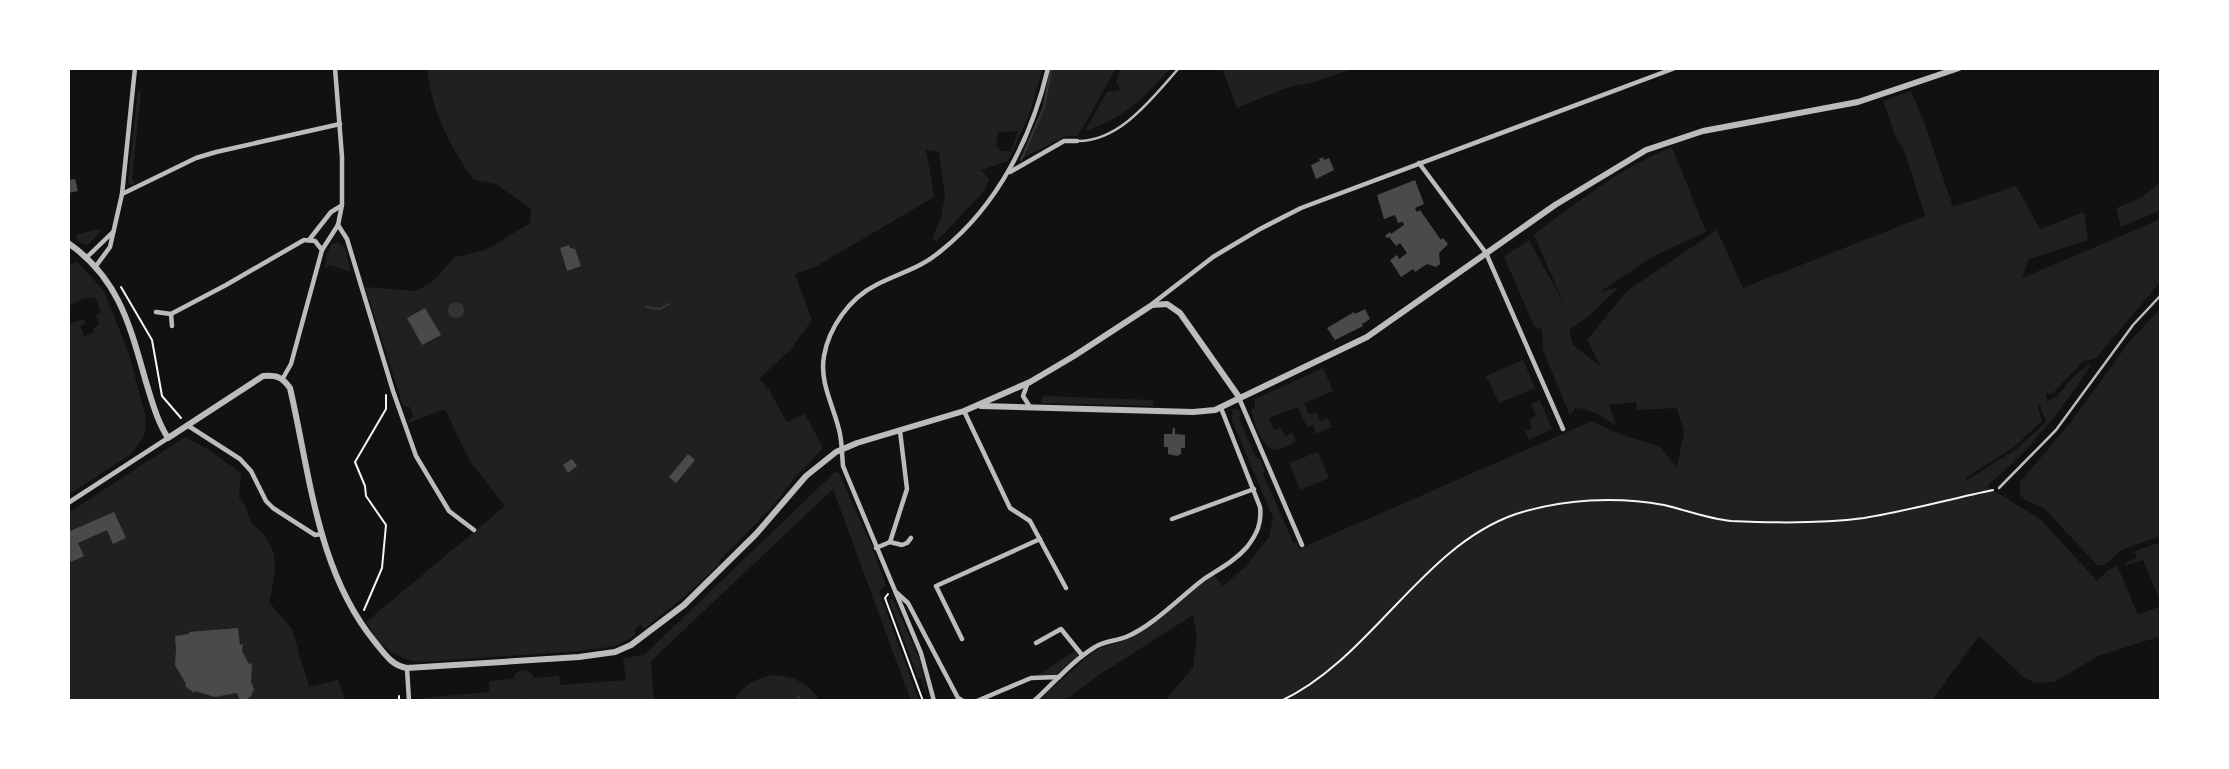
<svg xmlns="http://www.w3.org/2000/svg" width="2229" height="769" font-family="Quicksand,sans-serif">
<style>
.green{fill:#202020;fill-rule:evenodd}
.water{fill:#333}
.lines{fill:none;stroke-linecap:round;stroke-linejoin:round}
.stream{stroke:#333;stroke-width:2.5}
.building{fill:#4a4a4a}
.path{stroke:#f5f5f5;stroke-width:2}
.service{stroke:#bcbcbc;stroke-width:2.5}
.minor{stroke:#bcbcbc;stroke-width:4.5}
.tertiary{stroke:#bcbcbc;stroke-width:6}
</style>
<rect width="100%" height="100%" fill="#111"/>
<g class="green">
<path d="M427 68H1043L1029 115 1008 161 981 170 989 179 985 190 936 242 932 238 941 218 945 195 939 152 926 150 934 195 929 200 815 267 795 274 812 320 791 349 759 379 769 390 787 422 805 414 823 448 793 480 771 508 721 559 719 564 691 591 644 629 641 625 635 629V635L616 646 580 651 420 662C395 660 377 643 366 622L505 506 469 460 445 409 409 423 408 421 413 416 410 407 403 406 365 287 416 291 432 282 455 257 486 250 530 223 531 209 496 184 474 180C449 145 432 112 427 68ZM1018 131 1011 151H1001L996 146 998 132Z"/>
<path d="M1052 68H1116L1078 136H1066L1023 158 1045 106Z"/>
<path d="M1121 68H1171C1143 98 1125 118 1085 131L1107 92 1120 90 1116 81Z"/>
<path d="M1222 68H1354L1315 82 1289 87 1237 108Z"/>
<path d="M138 91H141L132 179 135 182 134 185 129 184 128 180Z"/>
<path d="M1911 91 1926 127 1953 207 2016 186 2040 229 2084 212 2088 240 2029 259 2022 278 2161 219V281L2096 358 2082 362 2053 393 2046 394 2047 402C2066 394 2071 371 2091 365 2059 414 2032 448 1987 486L2041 520 2097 581 2107 571 2117 565 2138 615 2161 606V636L2098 656 2054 682 2036 683 2026 679 1979 636 1931 701H1164L1193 668 1197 636 1193 615 1099 675 1064 701H1038L1087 657 1100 648 1120 642 1137 633 1214 575 1223 586 1245 567 1269 537 1273 518 1232 420 1233 408 1239 410 1241 415 1239 418 1256 458 1260 459 1265 471 1263 474 1293 542 1297 543 1299 549 1592 421 1617 433 1660 447 1677 467 1684 432 1677 408 1637 410 1636 402 1609 405 1617 426C1604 418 1591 408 1575 408L1570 416 1543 350 1542 330 1534 326 1504 257 1529 240 1564 304 1534 235C1577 202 1622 167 1672 147L1706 232 1654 256 1604 289 1601 292 1619 287 1588 317 1569 330 1573 345 1601 367 1587 340 1627 291 1717 230 1743 288 1925 216 1905 152 1896 138 1883 101ZM2037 405H2040L2046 422 2015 450 1966 481 1965 478 2014 447 2042 421Z"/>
<path d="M2161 182V210L2121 227 2116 208 2141 198Z"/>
<path d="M100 229 101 231 89 244H83L76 239 77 234Z"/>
<path d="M338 242 345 248 351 272 330 265 325 268 326 256 331 245Z"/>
<path d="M77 262 104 291 129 354 145 414 146 427 143 438 131 454 68 495V324L84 319 85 324 80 326 84 336 94 333 93 328 99 325 96 315 101 312 95 297 87 299 85 298 68 306V269L72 263Z"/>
<path d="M2161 308V536L2123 549 2104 565H2097L2043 507 2027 501 2020 495V482L2071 422 2129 342Z"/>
<path d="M1523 360 1535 388 1499 403 1486 376Z"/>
<path d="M1323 368 1333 391 1304 403 1309 415 1316 412 1320 421 1328 418 1332 427 1316 434 1313 425 1307 427 1298 407 1269 418 1274 430 1281 428 1285 436 1292 433 1296 441C1291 444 1285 448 1280 449 1262 454 1255 422 1251 410L1255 408V399Z"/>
<path d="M1045 396 1153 400V406L1042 403V398Z"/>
<path d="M1540 400 1552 429 1529 440 1525 431 1532 428 1529 419 1536 416 1531 404Z"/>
<path d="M185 437 208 449 241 473 239 498C247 505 247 513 251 522 254 527 259 529 263 534 281 555 275 576 269 602L292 629 309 687 338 680 346 701H68V513Z"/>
<path d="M1318 452 1329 478 1300 490 1289 463Z"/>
<path d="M835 472 839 473 872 547 886 586 879 591 919 701H911L833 489 651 661 654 701H533L525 698 521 701H423V698L489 692V681L513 679 516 673 523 670 531 672 534 678 559 676 560 685 626 680 623 658 644 655Z"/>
<path d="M2161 542V603L2143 560 2126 565V562L2137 558 2135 551Z"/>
<path d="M893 599 920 660 927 695 921 678H918L889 600Z"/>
<path d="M1075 651 1079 657C1066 669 1056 679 1037 676Z"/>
<path d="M775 675C794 676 810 684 820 701H733C743 685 757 677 775 675Z"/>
</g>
<circle class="water" cx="456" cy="310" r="8"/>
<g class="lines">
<g class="stream">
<path d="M1021 160 1044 107 1051 68"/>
<path d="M646 307 660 309 669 304"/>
<path d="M796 701 799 697"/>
</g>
</g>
<g class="building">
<path d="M1323 157 1324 160 1329 158 1334 170 1316 179 1311 165 1320 161 1319 159Z"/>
<path d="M75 179 78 191 68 193V180Z"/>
<path d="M1415 180 1424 204 1415 208 1417 212 1420 210 1441 240 1443 238 1448 244 1439 253 1440 264 1436 267 1427 264 1415 272 1413 269 1401 277 1390 260 1397 255 1399 259 1407 253 1400 243 1396 246 1389 237 1387 238 1385 236 1390 232 1391 234 1404 225 1403 222 1398 223 1395 215 1384 219 1377 195Z"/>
<path d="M569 245 570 248 575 249 581 266 567 271 560 248Z"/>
<path d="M425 308 441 335 422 345 407 318Z"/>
<path d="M1365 309 1370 319 1362 324 1363 326 1335 340 1327 328 1354 312 1355 314Z"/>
<path d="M1173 428H1175V434L1185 435V448H1181V454L1177 456 1168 454V447H1164V434H1172Z"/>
<path d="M688 454 695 460 676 483 669 477Z"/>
<path d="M572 459 577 466 568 473 563 465Z"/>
<path d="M114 512 126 538 113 544 107 530 78 543 84 556 71 562 68 555V532Z"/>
<path d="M238 628 240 645 243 644 242 651 249 664 252 663 251 682 254 689 251 696 245 701H238L239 697 236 693 215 697 195 691 194 693 185 686 186 684 175 665 176 649 175 636 189 634V632Z"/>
</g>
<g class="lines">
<g class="path">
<path d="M121 287 152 340 162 396 181 418"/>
<path d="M888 594 885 598 923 701"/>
<path d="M364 610 382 568 386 525 366 496 365 486 355 462 386 409V395"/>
<path d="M399 696V701"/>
<path d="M1281 701C1371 659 1422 546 1516 514 1563 499 1616 496 1664 505 1686 510 1708 519 1731 521 1774 523 1820 524 1864 518 1907 511 1950 499 1993 490"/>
</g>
<g class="service">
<path d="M1077 141C1120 142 1153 97 1179 68"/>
<path d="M1999 488 2056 430 2133 325 2161 295"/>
</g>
<g class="minor">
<path d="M1419 163 1486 253 1563 429"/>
<path d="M1010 172 1064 141H1077"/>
<path d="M122 194 196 158 216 152 340 124"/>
<path d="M338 225 347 239 393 391 416 456 449 511 474 530"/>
<path d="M309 240 331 212 341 206"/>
<path d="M87 257 113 232"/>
<path d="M96 266 110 247 122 194 135 68"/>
<path d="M1152 304 1213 257 1260 229 1301 208 1675 68"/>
<path d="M156 312 171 314 226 285 304 240 315 241 322 250"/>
<path d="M171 314 172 326"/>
<path d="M283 378 291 364 322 250 338 225 342 205V157L335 68"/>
<path d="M1027 385 1023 396 1030 407"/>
<path d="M1239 398 1302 545"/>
<path d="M964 411 1010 508 1030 521 1066 588"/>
<path d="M187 425 240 459 251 471 266 501 273 508 315 535 322 534"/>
<path d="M68 503 168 438"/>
<path d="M1172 519 1254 489"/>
<path d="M890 542 902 545 907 543 911 538"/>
<path d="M876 548 890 542 907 489 900 431"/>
<path d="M897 593 908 603 958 698 963 701"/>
<path d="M962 639 936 586 1040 539"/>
<path d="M1036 643 1061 629 1082 655"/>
<path d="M407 668 409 701"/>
<path d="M934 701 921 653 843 466C842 455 842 444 840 434 835 408 819 384 824 356 829 327 850 298 876 285 901 272 920 269 942 250 998 205 1032 137 1048 68"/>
<path d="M977 701 1031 678 1059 677"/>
<path d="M1034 701C1054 683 1072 661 1095 647 1104 641 1116 641 1126 637 1153 626 1180 597 1204 579 1219 569 1235 561 1247 547 1257 534 1262 523 1260 507L1221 408"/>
</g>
<g class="tertiary">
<path d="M68 243C119 278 130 326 146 382 152 401 157 421 168 438L263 376C277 375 282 377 290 388 310 474 317 571 375 642 384 653 392 666 407 668L579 657 615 652 631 645 684 605 756 534 806 476 836 452 857 443 964 411 1030 382 1074 356 1152 305 1167 304 1180 313 1239 397"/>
<path d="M981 406 1193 412 1215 410 1367 337 1555 205 1646 150 1703 131 1858 102 1959 68"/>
</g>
</g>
<rect width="2229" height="769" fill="none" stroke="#ffffff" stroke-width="140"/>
</svg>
